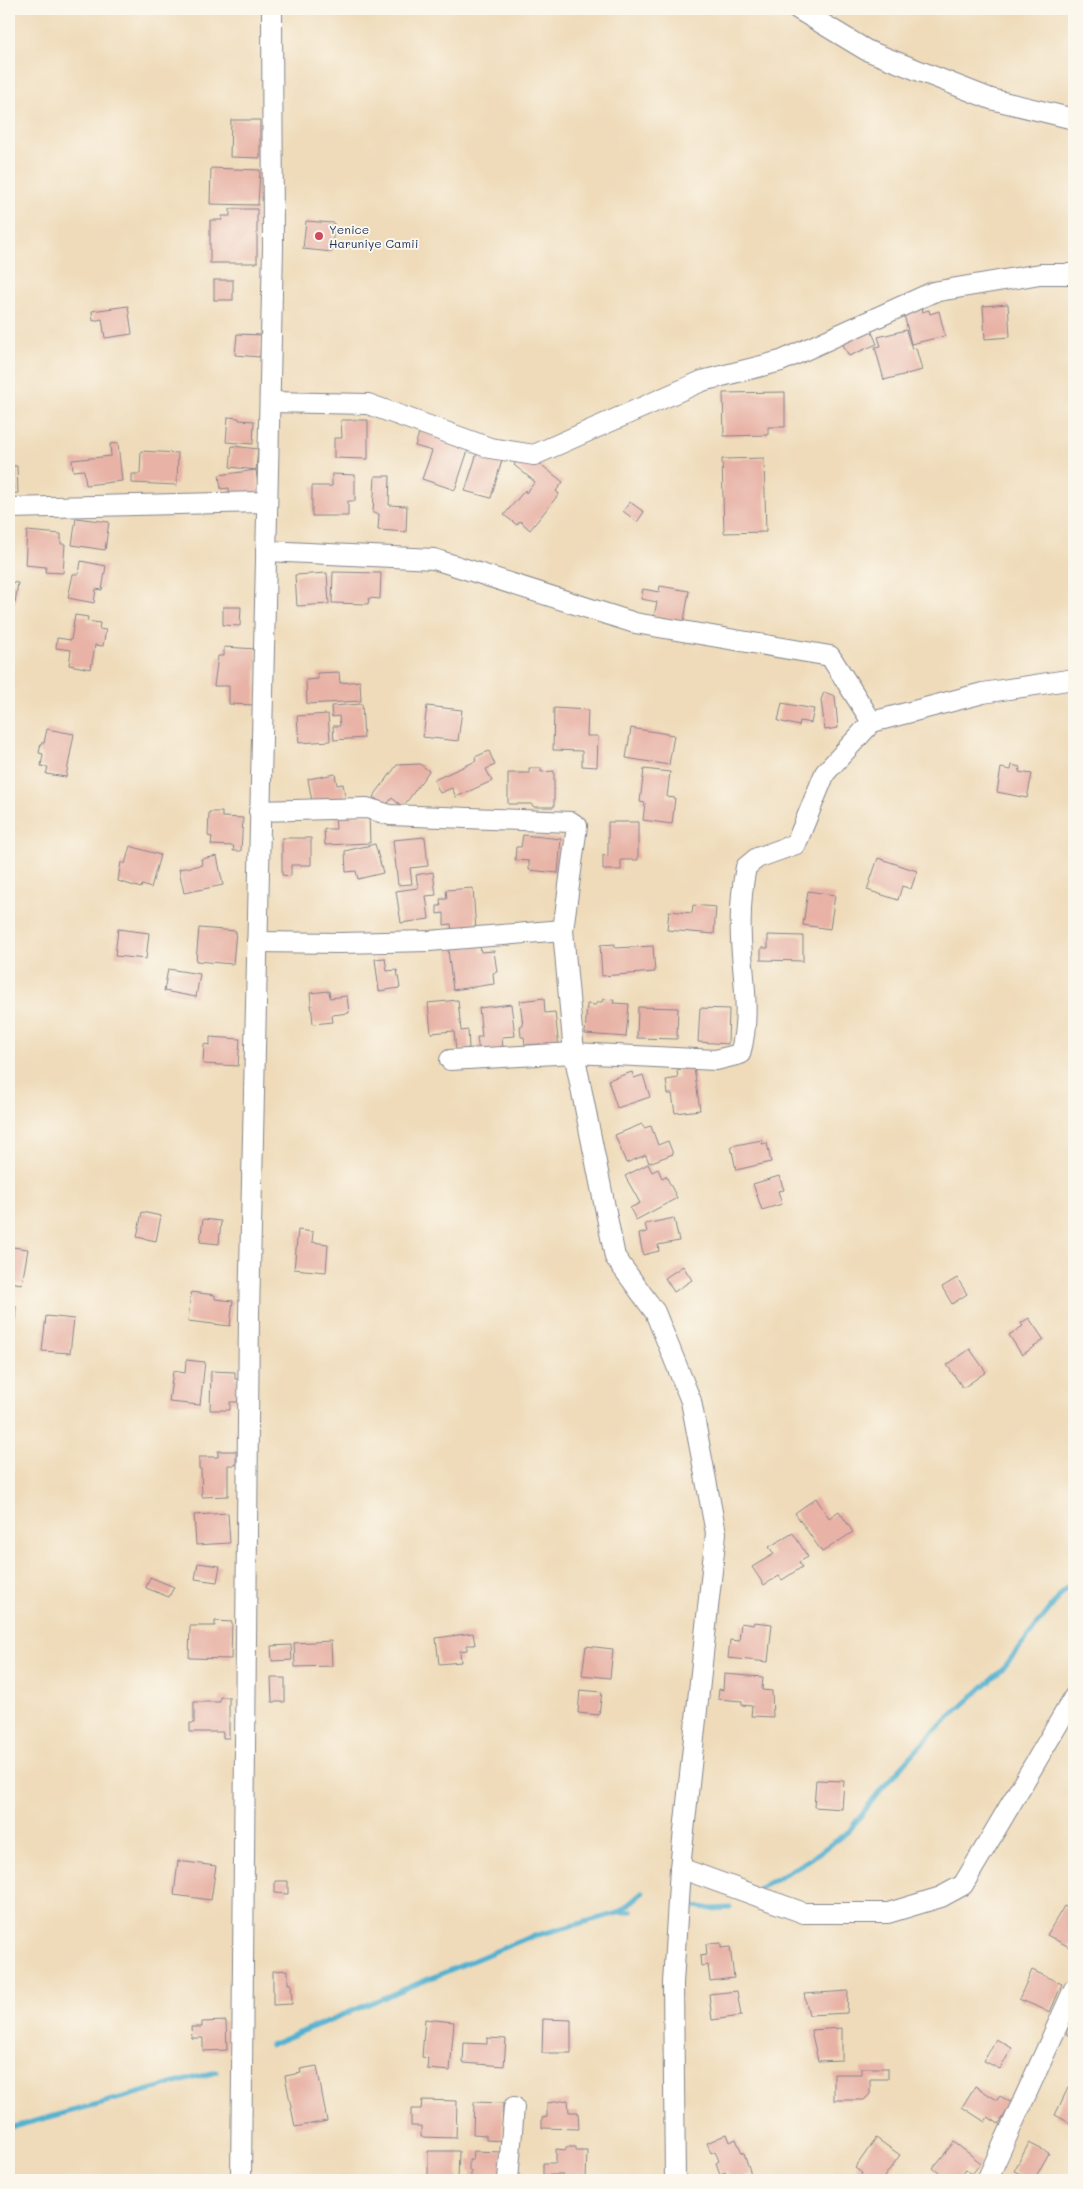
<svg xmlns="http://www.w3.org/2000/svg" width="1083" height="2189" font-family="Mali,sans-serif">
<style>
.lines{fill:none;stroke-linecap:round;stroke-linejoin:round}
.stream{stroke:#52b1d0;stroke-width:5}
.building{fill:#e8b2a6}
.minor-casing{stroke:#85858c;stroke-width:22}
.minor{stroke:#fff;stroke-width:20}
.poi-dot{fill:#d1495b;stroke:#fbf7ec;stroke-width:2}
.labels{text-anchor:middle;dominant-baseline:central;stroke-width:4;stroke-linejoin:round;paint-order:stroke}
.poi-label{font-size:12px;fill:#1b2f5e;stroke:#fbf7ec;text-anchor:start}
</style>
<rect width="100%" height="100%" fill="#fbf7ec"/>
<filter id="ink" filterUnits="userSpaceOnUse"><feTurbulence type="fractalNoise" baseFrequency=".02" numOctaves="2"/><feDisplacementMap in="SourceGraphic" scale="10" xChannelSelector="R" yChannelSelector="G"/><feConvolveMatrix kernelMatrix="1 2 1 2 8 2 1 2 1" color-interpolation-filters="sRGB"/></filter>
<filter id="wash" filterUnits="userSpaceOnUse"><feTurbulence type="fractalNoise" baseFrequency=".0096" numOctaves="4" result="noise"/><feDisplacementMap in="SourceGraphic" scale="20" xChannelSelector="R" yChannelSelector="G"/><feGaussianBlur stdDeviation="1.12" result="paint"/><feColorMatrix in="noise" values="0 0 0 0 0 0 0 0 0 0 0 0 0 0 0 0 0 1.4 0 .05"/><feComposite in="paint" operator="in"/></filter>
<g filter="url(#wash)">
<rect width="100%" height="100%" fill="#efdbba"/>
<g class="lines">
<g class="stream">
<path d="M758 1889 809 1860 849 1831 878 1793 933 1732 1002 1670 1074 1578"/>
<path d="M690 1905 711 1909 730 1908"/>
<path d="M618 1913 632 1911"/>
<path d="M270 2045 527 1938 618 1913 642 1893"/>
<path d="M9 2128 216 2072"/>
</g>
</g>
<g id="blocks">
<g class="building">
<path d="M231 120H260V158L230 157Z"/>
<path d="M211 168 260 170 258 205 210 204Z"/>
<path d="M230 209H257V263H210V220H222V216H230Z"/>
<path d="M306 221 334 223 332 252 303 249Z"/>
<rect x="214" y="280" width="19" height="20"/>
<path d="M1008 304 1010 337 985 339 983 306Z"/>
<path d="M128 306 132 334 105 338 102 319 93 321 92 311Z"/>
<path d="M921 309 922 312 929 310 930 314 939 311 945 336 911 344 904 314Z"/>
<path d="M871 330 877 344 849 356 842 343Z"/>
<path d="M906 330 912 349 916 348 922 370 884 380 875 347 881 346 878 337Z"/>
<path d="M237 334 261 335 260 357 235 355Z"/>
<path d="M785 392V427H768V435L724 436 723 393Z"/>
<path d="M228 417 239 418V420L254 421 253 444 226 442Z"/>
<path d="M341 420H368V459L334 458V438H342Z"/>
<path d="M420 430 470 444 455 490 422 479 432 451 415 446Z"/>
<path d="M118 443 122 481 86 485 84 470 73 471 72 460 111 456 110 444Z"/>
<path d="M232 446 258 449 256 470 230 467Z"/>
<path d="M141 451 178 453 177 485 132 483V474H140Z"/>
<path d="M477 453 502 460 491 498 465 491Z"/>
<path d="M520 457 539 463 563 482 556 491 559 494 530 530 520 521 517 525 504 515 525 490 526 493 535 482 514 465Z"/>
<path d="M764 458 766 532 724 533 722 459Z"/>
<path d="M9 466H17L18 493 9 494Z"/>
<path d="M256 470 259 493 230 497 229 488 221 489 219 475Z"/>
<path d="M332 474 355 475V501H348V516H312V486H332Z"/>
<path d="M375 476H390L389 505 407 506 406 532 378 530 379 514 373 513Z"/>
<path d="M630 502 644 512 637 522 623 511Z"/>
<path d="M76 518 109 522 105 550 72 545Z"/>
<path d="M27 531 61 534V544H65L63 573 45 572 46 567 25 565Z"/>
<path d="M81 561 106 566 102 590 96 589 94 603 68 598 73 574H79Z"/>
<path d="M333 572 381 573 380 599 369 598 368 604 332 603Z"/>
<path d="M327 573 329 604 297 606 295 575Z"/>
<path d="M9 582 18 583 15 603 9 602Z"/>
<path d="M660 586 689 591 684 621 654 616 657 602 641 599 643 589 659 592Z"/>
<path d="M223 607H241L240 626 223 625Z"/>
<path d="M75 615 88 617 87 621 100 623 99 629 106 630 103 646 95 645 91 669 69 665 71 650 56 648 57 638 71 640Z"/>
<path d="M224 647 257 649 255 705 229 704V686H214L218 656H224Z"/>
<path d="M339 672 340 683 360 681 361 701 307 704 306 680 318 679 317 673Z"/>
<path d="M824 692 835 696 838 728 825 730 821 700Z"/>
<path d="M782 703 814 709 811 723 800 721 799 726 778 721Z"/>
<path d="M362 704 364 738 334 740 333 726H340L339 716 332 717 331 706Z"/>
<path d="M427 706 462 710 458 741 423 737Z"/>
<path d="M554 708 588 710 587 736H598L597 767 582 766V751L553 750Z"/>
<path d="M328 714 330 741 299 743 297 716Z"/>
<path d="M631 728 674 735 669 765 626 758Z"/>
<path d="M47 729 74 734 66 777 46 774 48 767 41 766 43 754 39 753 41 743H44Z"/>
<path d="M489 751 495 765 486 769 492 781 456 797 452 788 440 793 434 780 476 761 475 757Z"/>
<path d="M420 764 429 771 403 807 392 798 386 806 373 797 397 765Z"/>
<path d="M1012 765 1020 767 1019 772 1032 774 1027 798 997 792 1001 768 1011 770Z"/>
<path d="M529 768H541V772L554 771V807H534L531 804H508V773H529Z"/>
<path d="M644 769 670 772 667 797 675 798 672 824 643 820 645 803 640 802Z"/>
<path d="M335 774 337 785 343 784 346 801 313 807 308 779Z"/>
<path d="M209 812H222V817L243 818 241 851H233L234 846 211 845 212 837 208 836Z"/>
<path d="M369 815 370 843 325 845 324 829H336L335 816Z"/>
<path d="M608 822H638V860H621V870H603V855L608 856Z"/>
<path d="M523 835 561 839 558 873 529 870V861L515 860 516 847H521Z"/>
<path d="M425 837 428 866 410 868 412 884 398 885 393 840Z"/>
<path d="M282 838H311V865H291V876L282 875Z"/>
<path d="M375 844 383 873 358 879 356 871 346 872 345 851Z"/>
<path d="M130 846 160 855 151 888 142 885 141 888 118 881 121 862 125 864Z"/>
<path d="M217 856 223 885 184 893 179 869 202 865 201 859Z"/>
<path d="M878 858 917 871 911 889 902 886 898 900 867 890Z"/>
<path d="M433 872 436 895 426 896 429 919 401 923 396 891 418 888 416 875Z"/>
<path d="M473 888 476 931 452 932 451 924 444 925V913L437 914V906H441L440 899H447L446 890Z"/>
<path d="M808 891 835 895 830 929 803 925Z"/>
<path d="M693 905 716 907 714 934 667 930 669 911 692 913Z"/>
<path d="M199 928 236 931 233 964 196 961Z"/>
<path d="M118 929 149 933 146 959 115 956Z"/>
<path d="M768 935 803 936V961L761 960V948H768Z"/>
<path d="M615 944V948L653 946 655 972 602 976 600 945Z"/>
<path d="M480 946 481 952 494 951 497 972 493 973 494 984 453 990 448 950Z"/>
<path d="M385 958 387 971 397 970 400 988 379 991 375 959Z"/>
<path d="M168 969 200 974 196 997 164 991Z"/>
<path d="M329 991 330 998 347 996 349 1013 332 1015 333 1022 313 1024 310 993Z"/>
<path d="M544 998 545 1013 555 1012 559 1048 542 1050 541 1044 525 1045 524 1037H521L520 1026H523L520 1001Z"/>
<path d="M603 999 614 1000 613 1003 629 1004 626 1037 585 1034 587 1004 596 1005 597 1002H602Z"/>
<path d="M458 1000 461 1031 468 1030 469 1048 456 1050 454 1031 431 1033 428 1003Z"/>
<path d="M511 1004 515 1036 502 1037 503 1050 479 1053 477 1037H482L479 1008Z"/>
<path d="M638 1007 678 1008 677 1039 637 1038Z"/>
<path d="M700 1008 729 1009 728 1044 698 1042Z"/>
<path d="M210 1037 240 1039 238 1066 203 1064 204 1044 210 1045Z"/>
<path d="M694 1068 700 1110 675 1113 672 1094H668L666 1080 678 1078 677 1070Z"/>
<path d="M632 1072 634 1078 643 1075 650 1097 617 1108 608 1080Z"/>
<path d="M642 1124 644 1128 651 1126 658 1145 668 1141 673 1154 649 1163 646 1155 626 1163 615 1135Z"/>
<path d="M762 1140V1144L767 1143 771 1162 736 1170 731 1146Z"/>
<path d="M648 1164 652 1172 658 1169 662 1178 666 1176 677 1198 636 1220 630 1208 640 1203 625 1176Z"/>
<path d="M779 1176 784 1190 778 1191 782 1204 762 1210 753 1184Z"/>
<path d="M142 1212 161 1216 156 1241 137 1237Z"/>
<path d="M674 1218 679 1241 658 1245 659 1251 643 1255 639 1234 647 1232 645 1224Z"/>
<path d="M203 1219 221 1221 219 1244 200 1242Z"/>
<path d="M298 1230 313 1232 312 1242 328 1244 326 1272 294 1269Z"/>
<path d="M12 1247 28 1249 22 1284 9 1282V1254H11Z"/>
<path d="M683 1266 692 1280 674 1292 665 1278Z"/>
<path d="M957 1278 967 1294 952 1304 942 1287Z"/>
<path d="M191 1292 215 1295V1299L233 1301 230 1326 188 1321Z"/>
<path d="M9 1306H16L15 1319H9Z"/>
<path d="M46 1316 74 1319 70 1353 42 1351Z"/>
<path d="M1029 1318 1044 1340 1022 1355 1009 1335 1023 1326 1021 1323Z"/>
<path d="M970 1349 986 1372 963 1388 947 1365Z"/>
<path d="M186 1360 205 1362 200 1405 169 1402 173 1371 185 1373Z"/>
<path d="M211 1371 235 1372V1379H240L239 1402H230V1410H210Z"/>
<path d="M218 1451H236V1465H228V1496L202 1497 201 1469H199V1457H218Z"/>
<path d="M816 1498 829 1518 839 1511 853 1532 822 1552 795 1513Z"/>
<path d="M228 1513 230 1543 196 1545 194 1515Z"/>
<path d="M793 1533 808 1557 799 1562 802 1567 782 1580 779 1576 764 1585 752 1567 774 1554 769 1547Z"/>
<path d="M198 1563 220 1566 217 1582 195 1579Z"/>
<path d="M150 1577 174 1587 169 1597 146 1588Z"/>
<path d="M215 1621 232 1622 231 1659 189 1658 190 1626H215Z"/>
<path d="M754 1622 772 1624 768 1662 728 1658 730 1640 739 1641 741 1623 753 1625Z"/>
<path d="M473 1633 475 1645H467V1650L460 1651 461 1662 439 1664 436 1638Z"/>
<path d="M331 1641 332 1666 295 1667 294 1643Z"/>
<path d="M291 1645 292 1660 272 1661 271 1646Z"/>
<path d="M586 1646 613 1649 610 1678 582 1675Z"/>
<path d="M724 1674 763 1677 762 1690 772 1691 773 1717 751 1716 752 1706 742 1705V1701L718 1699 719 1689 723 1690Z"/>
<path d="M271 1678H285V1702H272Z"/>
<path d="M580 1690 602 1692 599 1715 578 1713Z"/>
<path d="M220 1697H229V1738H223V1732H190V1723H194V1702H220Z"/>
<path d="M816 1780 844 1781 842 1809 814 1807Z"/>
<path d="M178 1861 216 1866 211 1900 174 1895Z"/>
<path d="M275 1881H288V1894L275 1893Z"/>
<path d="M1064 1906 1074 1911V1938L1069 1947 1047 1935Z"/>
<path d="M721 1943V1948L730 1947 734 1978 710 1981 708 1965 701 1966 700 1956 707 1955 706 1944Z"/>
<path d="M288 1970V1984H291L292 2004 273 2005V1971Z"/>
<path d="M1032 1970 1062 1984 1050 2012 1019 1999Z"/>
<path d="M737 1991 741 2016 712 2020 709 1994Z"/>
<path d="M848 1991 847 2013 809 2015 804 1994Z"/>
<path d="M425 2019 454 2022 450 2071 427 2069 428 2058 422 2057Z"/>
<path d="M543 2019 571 2020V2053H542Z"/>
<path d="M1073 2019H1074V2038L1065 2033Z"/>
<path d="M226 2021 227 2050 203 2051V2038H192L191 2027H202V2022Z"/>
<path d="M842 2028V2060L818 2061 811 2030Z"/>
<path d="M487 2038 506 2039 504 2066 463 2063 464 2043 487 2044Z"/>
<path d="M996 2039 1012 2048 1000 2069 984 2061Z"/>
<path d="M317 2066 327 2121 295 2127 285 2076 301 2073 300 2069Z"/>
<path d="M861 2068H888V2079H870V2094L864 2100H834V2074H861Z"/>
<path d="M975 2086 997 2100 1000 2096 1012 2103 999 2124 988 2117 985 2122 962 2107Z"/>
<path d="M1068 2088 1074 2091V2125L1055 2115Z"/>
<path d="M422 2100 457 2101 456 2138 421 2137V2126H411V2109H421Z"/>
<path d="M568 2100 569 2112H578L579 2129 542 2128V2118L547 2117V2103Z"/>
<path d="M474 2102 503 2103 502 2141 486 2140V2135L473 2134Z"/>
<path d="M727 2134 730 2142 736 2139 742 2153H744L751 2174 736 2180H729L726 2172 720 2174 716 2163 719 2161 715 2151 711 2153 707 2143Z"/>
<path d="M876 2138 900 2155 882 2180H865L860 2177 862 2173 855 2168Z"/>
<path d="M954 2142 981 2163 972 2174 966 2169 957 2180H947L933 2168Z"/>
<path d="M1029 2143 1049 2153 1034 2180 1014 2171Z"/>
<path d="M566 2147H576V2151H587L586 2180H563V2175H543V2163H556V2149L566 2150Z"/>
<path d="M428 2151H459L458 2180H428Z"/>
<path d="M474 2151 502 2152 501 2180H471V2171H469V2160H473Z"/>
</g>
</g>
</g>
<g filter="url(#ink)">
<use href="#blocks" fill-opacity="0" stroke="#85858c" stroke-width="1"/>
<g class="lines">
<g class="minor-casing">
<g id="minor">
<path d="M798 9 866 50 991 99 1074 119"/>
<path d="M270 402 368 404 490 448 534 455 702 381 781 361 933 292 1040 274H1074"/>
<path d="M9 508 267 502"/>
<path d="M266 551 434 559 635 623 830 656 872 722"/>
<path d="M259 811 367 808 390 815 571 822 577 826 563 930 574 1053 615 1257 655 1312 691 1401 716 1533 680 1868 673 1983 675 2180"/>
<path d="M257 942 340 943 429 941 563 930"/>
<path d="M450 1060 574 1053 716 1060 740 1054C751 1017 743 977 741 940 740 915 741 891 746 867L757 858 796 844 825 773 872 722 983 693 1074 679"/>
<path d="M680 1868 804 1913H888L941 1897 963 1885 1074 1697"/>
<path d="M241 2180 249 1315 273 248 272 9"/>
<path d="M508 2180 514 2107"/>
<path d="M987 2180 1074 1989"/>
</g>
</g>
<use href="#minor" class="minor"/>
</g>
</g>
<circle class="poi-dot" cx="319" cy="236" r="5"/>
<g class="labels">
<g class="poi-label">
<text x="329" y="229">Yenice<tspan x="329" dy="14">Haruniye Camii</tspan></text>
</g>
</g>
<rect width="1083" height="2189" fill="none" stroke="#fbf7ec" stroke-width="30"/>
</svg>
